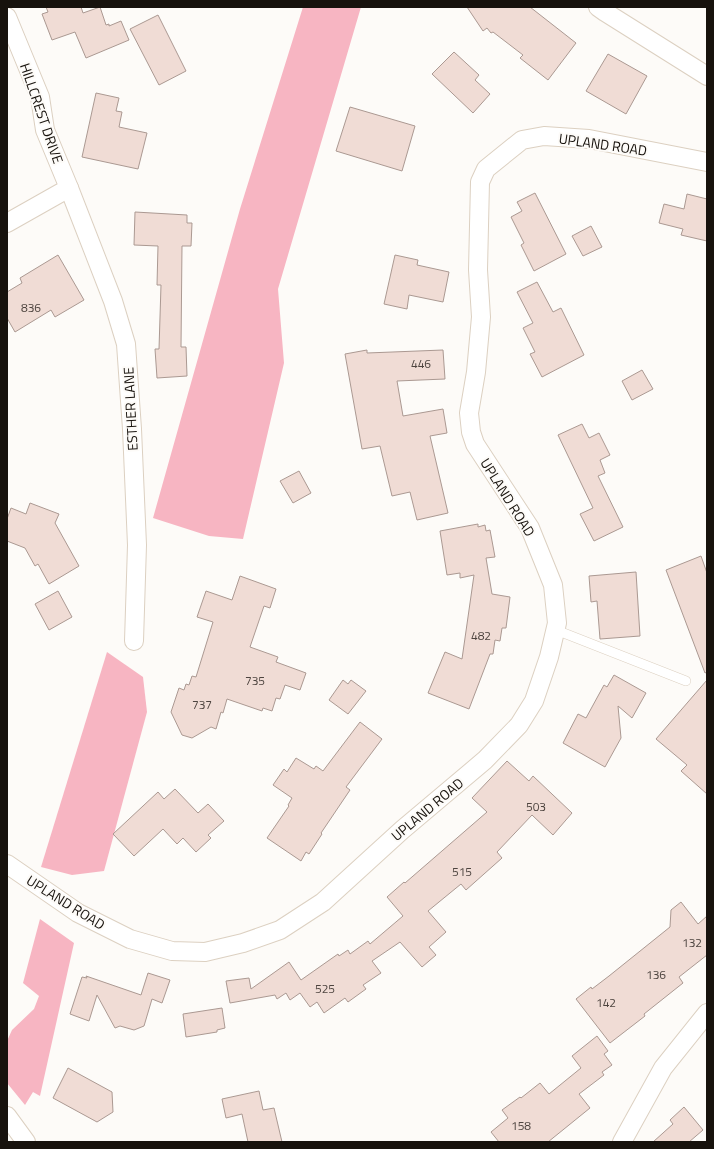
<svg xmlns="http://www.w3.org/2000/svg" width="714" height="1149" font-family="'Titillium Web',sans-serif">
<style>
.green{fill:#f7b5c2}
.building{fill:#f0dcd5;stroke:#ab9992}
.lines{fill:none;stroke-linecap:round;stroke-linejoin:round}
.lane-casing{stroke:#dcd0c1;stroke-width:10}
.street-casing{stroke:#dcd0c1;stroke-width:20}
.lane{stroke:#fff;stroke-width:9}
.street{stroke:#fff;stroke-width:18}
.labels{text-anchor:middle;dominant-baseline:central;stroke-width:4;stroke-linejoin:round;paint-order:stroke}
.number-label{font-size:12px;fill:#4d443f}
.street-label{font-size:14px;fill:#17120d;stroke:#fdfbf8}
</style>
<rect width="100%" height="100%" fill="#fdfbf8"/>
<g class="green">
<path d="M303 7H361L278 289 284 363 243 539 209 536 153 518 240 209Z"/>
<path d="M107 652 143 677 147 712 104 871 72 875 41 867Z"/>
<path d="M40 919 74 943 40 1096 33 1092 25 1105 7 1083V1041L12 1030 34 1009 39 996 23 983Z"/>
</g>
<g class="building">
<path d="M46 7H81L83 13 100 7 106 25 109 24V26L121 21 129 40 86 58 75 32 52 40 42 14 48 12Z"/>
<path d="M467 7H530L576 43 548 80 520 58 523 55 493 32 491 33 487 28 483 31Z"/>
<path d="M158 15 186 71 159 85 130 29Z"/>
<path d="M454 52 479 75 475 80 490 94 473 113 432 74Z"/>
<path d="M608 54 647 76 626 114 586 91Z"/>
<path d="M96 93 119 98 116 111 122 112 119 127 147 133 138 169 82 157Z"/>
<path d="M350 107 415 126 402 171 336 151Z"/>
<path d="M535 193 566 254 534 271 521 245 524 243 511 217 522 211 517 202Z"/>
<path d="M687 194 707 199V241L681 235 683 229 659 223 664 204 684 209Z"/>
<path d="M135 212 187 215V223H192L191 246H182L181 347H186L187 376 157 378 155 349H159L161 285H157L158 246 134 245Z"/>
<path d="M591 226 602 247 583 256 572 236Z"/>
<path d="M58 255 84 300 55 317 51 310 15 332 7 318V292L22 283 20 278Z"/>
<path d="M395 255 418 260 417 265 449 272 443 302 409 295 407 309 384 304Z"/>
<path d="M537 282 553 312 561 308 584 355 542 377 530 354 535 352 523 328 533 323 517 292Z"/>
<path d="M367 350V353L443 350 445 379 397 381 403 416 443 409 447 433 430 436 448 513 417 520 410 492 392 496 380 446 362 449 345 354Z"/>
<path d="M642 370 653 389 632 400 622 381Z"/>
<path d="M582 424 589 438 599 433 610 455 600 460 605 473 598 476 623 527 594 541 580 514 593 508 558 435Z"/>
<path d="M299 471 311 493 293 503 280 481Z"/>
<path d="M30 503 59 514 55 523 79 566 49 584 38 564 35 566 25 548 7 541V519L11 508 26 514Z"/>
<path d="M478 524V527L485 525 486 531 490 530 495 557 486 558 492 594 510 597 506 628H502L500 641 495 640 493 654H490L469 709 428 693 445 652 462 659 474 575 460 578V573L447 575 440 531Z"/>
<path d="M701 556 707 573V672L705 673 666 570Z"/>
<path d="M636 572 640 636 600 639 597 601 591 602 589 576Z"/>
<path d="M240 576 276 589 270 608 264 606 250 647 278 657 276 662 306 673 300 690 285 685 280 699 276 698 272 711 263 708 262 711 227 699 223 713 221 712 216 729 211 727 192 738 182 735 171 712 179 688 184 690 186 684 189 685 192 676 196 677 213 622 197 617 206 591 232 600Z"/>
<path d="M58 591 72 617 49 630 35 604Z"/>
<path d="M614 675 646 693 632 718 618 706 621 738 605 767 563 743 578 714 586 718 604 685 607 687Z"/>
<path d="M343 680 348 684 351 680 366 691 348 714 329 700Z"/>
<path d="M707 680V794L681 771 687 765 656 739Z"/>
<path d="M360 722 382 739 346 787 350 790 321 833 322 834 309 854 306 852 301 861 267 838 289 806 288 805 292 798 273 785 284 769 287 772 296 758 314 769 316 766 323 771Z"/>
<path d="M507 761 529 781 533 776 572 813 553 835 532 815 497 852 502 858 466 890 461 884 428 911 446 932 429 947 436 955 422 967 400 942 372 961 381 973 363 985 366 989 348 1002 345 998 324 1013 317 1002 310 1007 300 993 290 1000 286 993 277 999 275 995 230 1003 226 981 249 978 251 989 289 962 301 980 338 954 339 956 348 950 350 954 368 941 370 944 403 916 387 897 404 882 405 883 487 812 472 798Z"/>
<path d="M175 789 198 813 208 804 224 821 208 835 211 838 196 852 183 838 177 844 163 829 134 856 113 834 158 792 164 799Z"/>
<path d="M681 902 698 924 707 916V955L679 977 683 983 644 1014 645 1016 610 1043 576 999 591 987 592 989 609 976 670 927 671 910Z"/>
<path d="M148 973 170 980 162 1003 152 999 144 1026 134 1030 120 1026 115 1028 97 995 89 1021 70 1014 82 977 87 978 86 976 141 995Z"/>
<path d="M222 1008 225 1028 217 1030V1032L186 1037 183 1014Z"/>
<path d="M597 1036 608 1051 604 1054 612 1065 602 1072 604 1075 579 1094 590 1108 548 1142H499L491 1132 508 1118 502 1110 520 1097 521 1098 540 1083 549 1094 581 1068 572 1056Z"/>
<path d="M68 1068 112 1092 113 1112 97 1122 53 1098Z"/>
<path d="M259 1091 263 1110 274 1108 282 1142H248L242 1114 226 1118 222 1099Z"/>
<path d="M684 1107 703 1130 689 1142H653L673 1124 670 1120Z"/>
</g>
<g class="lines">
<g class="lane-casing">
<path id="lane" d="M556 630 686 681"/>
</g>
<g class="street-casing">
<g id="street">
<path d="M598 7 605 12 707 76"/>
<path d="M7 17 40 97 45 130 69 188 7 223"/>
<path d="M69 188 113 301 126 344 132 429 137 545 134 641"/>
<path d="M7 864 78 913 130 939 172 951 205 952 243 943 280 930 323 902 402 830 485 760 519 725 534 701 549 657 557 623 553 585 530 528 475 444 471 432 469 413 476 372 481 317 478 270 480 182 486 169 522 140 544 136 589 139 707 162"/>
<path d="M7 1116 26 1142"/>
<path d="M622 1142 663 1068 707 1013"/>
</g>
</g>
<use href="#lane" class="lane"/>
<use href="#street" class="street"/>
</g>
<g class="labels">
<g class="number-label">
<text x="31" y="307">836</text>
<text x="421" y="363">446</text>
<text x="481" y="635">482</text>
<text x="255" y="680">735</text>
<text x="202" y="704">737</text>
<text x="536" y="806">503</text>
<text x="462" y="871">515</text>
<text x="692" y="942">132</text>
<text x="656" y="974">136</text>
<text x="325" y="988">525</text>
<text x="606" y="1002">142</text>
<text x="521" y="1125">158</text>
</g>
<g class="street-label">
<text transform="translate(42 113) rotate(71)">HILLCREST DRIVE</text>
<text transform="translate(603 144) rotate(8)">UPLAND ROAD</text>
<text transform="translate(130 409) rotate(-93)">ESTHER LANE</text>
<text transform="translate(508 497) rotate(58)">UPLAND ROAD</text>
<text transform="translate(427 809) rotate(-40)">UPLAND ROAD</text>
<text transform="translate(66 902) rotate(32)">UPLAND ROAD</text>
</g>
</g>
<rect width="714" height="1149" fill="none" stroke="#17120d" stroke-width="16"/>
</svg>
